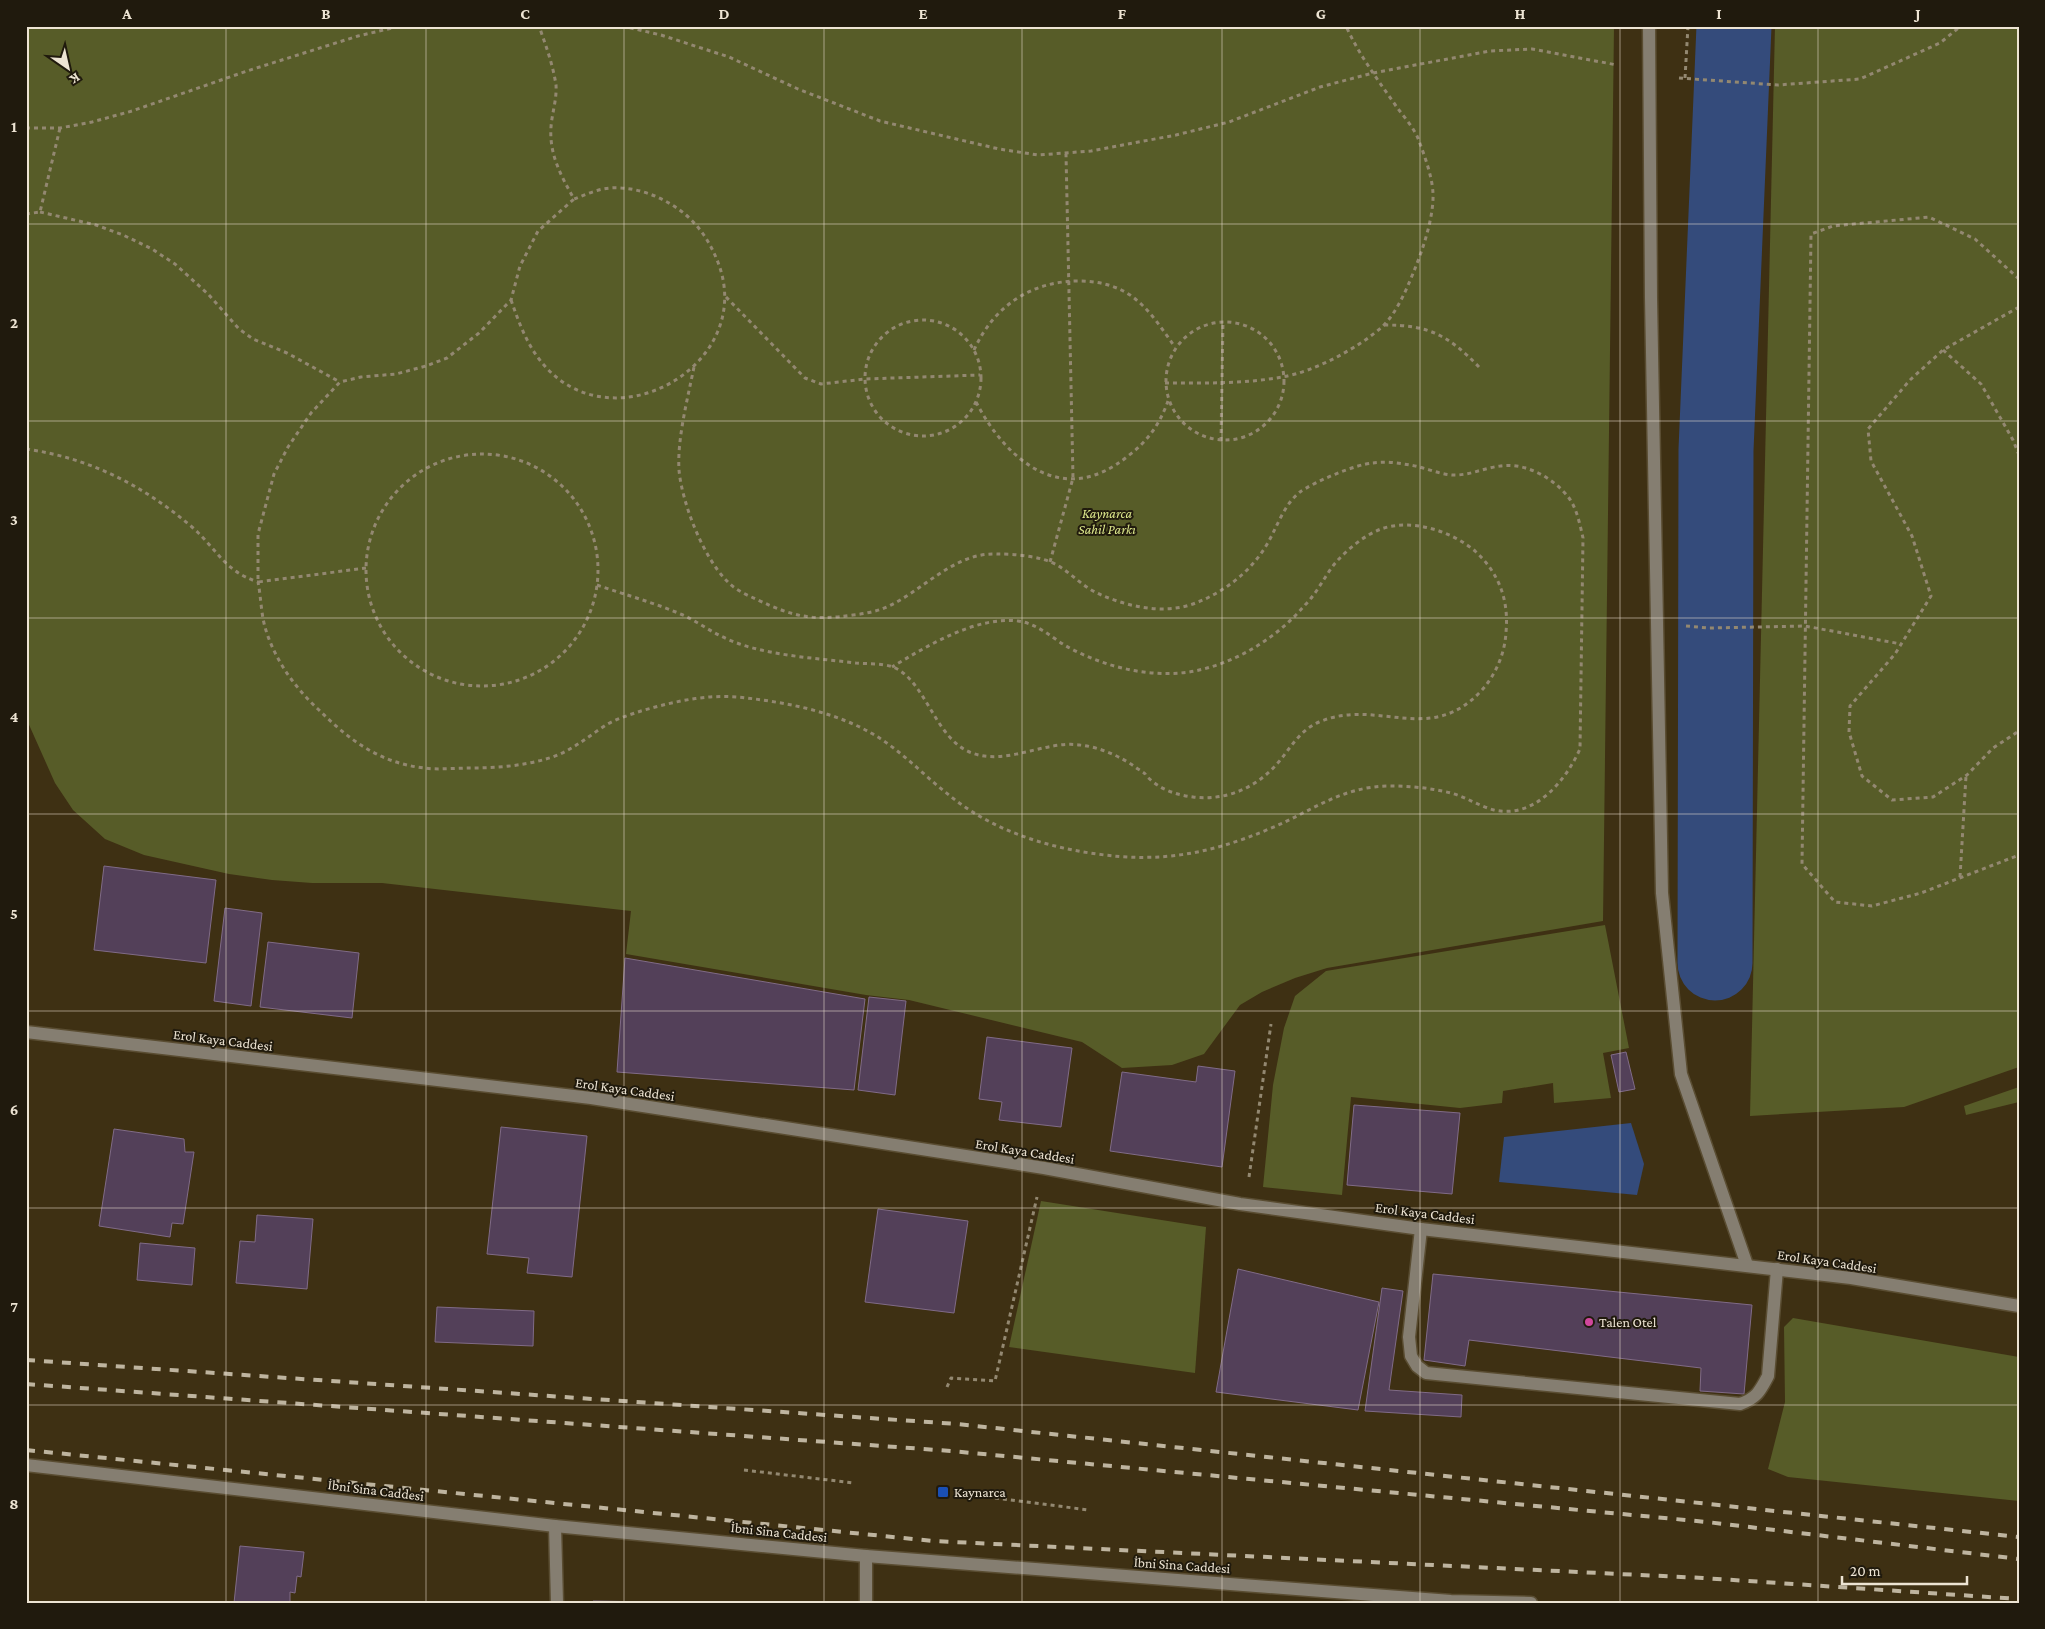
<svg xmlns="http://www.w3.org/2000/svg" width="2045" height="1629" font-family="'Crimson Pro',serif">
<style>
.green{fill:#575c28}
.water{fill:#344b7b}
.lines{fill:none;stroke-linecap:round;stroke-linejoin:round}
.river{stroke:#344b7b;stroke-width:75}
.building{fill:#534059;stroke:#806b87}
.minor-casing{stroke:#5a4d32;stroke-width:15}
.path{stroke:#938871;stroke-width:3;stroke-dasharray:4 4;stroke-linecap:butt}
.minor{stroke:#857e71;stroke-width:12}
.rail{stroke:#beb49f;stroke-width:4;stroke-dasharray:9 9;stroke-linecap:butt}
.grid{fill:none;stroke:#ede4d3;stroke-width:1;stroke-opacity:0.55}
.hotel-dot{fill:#d1479c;stroke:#201a0d;stroke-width:2}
.transit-dot{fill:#1a4fb4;stroke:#201a0d;stroke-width:2}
.labels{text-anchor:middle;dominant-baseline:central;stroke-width:4;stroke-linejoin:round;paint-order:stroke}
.park-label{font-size:14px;font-style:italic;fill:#dce78b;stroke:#201a0d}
.street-label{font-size:14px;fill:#ede4d3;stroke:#201a0d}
.poi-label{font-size:14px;fill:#ede4d3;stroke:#201a0d;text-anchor:start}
.neatline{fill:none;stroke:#ede4d3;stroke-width:2}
.grid-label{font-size:16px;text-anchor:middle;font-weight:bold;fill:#ede4d3}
</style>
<rect width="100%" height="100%" fill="#3e3013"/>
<g class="green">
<path d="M26 26H1614L1603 921 1327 968 1295 978 1262 992 1240 1005 1204 1054 1172 1065 1122 1068 1082 1042 909 1000 866 995 626 954 631 911 382 883H312L272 880 229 874 144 855 105 839 73 810 55 783 26 718Z"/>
<path d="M1775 26H2019V1067L1904 1107 1750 1116Z"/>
<path d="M1605 925 1629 1048 1603 1053 1611 1098 1554 1103 1553 1083 1503 1091 1502 1103 1460 1108 1351 1097 1342 1195 1263 1187 1273 1085 1284 1028 1295 996 1326 971Z"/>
<path d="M2019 1087V1102L1966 1115 1964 1106Z"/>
<path d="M1041 1201 1206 1227 1195 1373 1009 1347Z"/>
<path d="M1793 1318 2019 1357V1501L1788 1477 1768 1469 1785 1402 1784 1327Z"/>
</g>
<path class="water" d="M1631 1123 1644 1164 1637 1195 1499 1182 1504 1137Z"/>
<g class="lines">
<path class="river" d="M1715 963 1716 450 1734 26"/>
</g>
<g class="building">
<path d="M104 866 216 880 206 963 94 950Z"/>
<path d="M225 908 262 913 251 1006 214 1001Z"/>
<path d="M268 942 359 953 352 1018 260 1007Z"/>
<path d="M625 958 865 999 854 1090 617 1072Z"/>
<path d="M869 997 906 1001 895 1095 858 1090Z"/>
<path d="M987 1037 1072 1048 1061 1127 999 1120 1002 1102 979 1099Z"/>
<path d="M1626 1052 1635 1089 1619 1092 1611 1055Z"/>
<path d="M1198 1066 1235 1071 1222 1167 1110 1151 1122 1072 1196 1082Z"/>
<path d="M1354 1105 1460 1113 1452 1194 1347 1185Z"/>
<path d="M501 1127 587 1136 572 1277 527 1273 529 1258 487 1254Z"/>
<path d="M114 1129 184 1139 185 1152H194L183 1224 172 1223 170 1237 99 1226Z"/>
<path d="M878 1209 968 1221 954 1313 865 1302Z"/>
<path d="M257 1215 313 1219 307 1289 236 1283 240 1241 255 1242Z"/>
<path d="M140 1243 195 1248 192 1285 137 1280Z"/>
<path d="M1238 1269 1379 1302 1358 1410 1216 1392Z"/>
<path d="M1433 1274 1752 1305 1744 1394 1700 1391 1701 1368 1469 1340 1465 1366 1424 1360Z"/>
<path d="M1382 1288 1403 1291 1389 1390 1462 1395 1461 1417 1365 1411Z"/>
<path d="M437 1307 534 1311 533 1346 435 1342Z"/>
<path d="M240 1546 304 1552 301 1577 297 1576 295 1593 290 1592V1603H234Z"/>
<path d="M593 1601 713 1603H593Z"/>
</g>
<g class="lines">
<g class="minor-casing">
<g id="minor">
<path d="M1649 26 1651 298 1662 893 1681 1074 1747 1265"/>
<path d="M26 1032 591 1098 1044 1168 1240 1204 1421 1229 1851 1278 2019 1306"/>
<path d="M1421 1229 1409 1337 1411 1356 1417 1366 1426 1373 1740 1404C1757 1398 1760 1391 1768 1376L1777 1269"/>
<path d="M26 1465 555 1526 866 1556 1451 1601 1531 1603"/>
<path d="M555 1526 557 1603"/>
<path d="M866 1603V1556"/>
</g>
</g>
<g class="path">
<path d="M622 26 661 35 729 57 798 89 880 121 999 149 1038 155 1091 151 1176 135 1229 122 1320 87 1373 73 1490 51 1532 49 1617 65"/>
<path d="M1679 78 1778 85 1860 79 1940 43 1961 26"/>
<path d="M1685 78 1688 26"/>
<path d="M26 128H60L92 122 132 111 247 71 358 36 401 26"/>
<path d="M40 212 96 225 123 235 152 249 175 264 208 294 239 329 253 339 287 353 340 382"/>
<path d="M26 214 40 212 60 128"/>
<path d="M2019 279 1975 239 1929 217 1833 226 1811 234 1802 864 1835 902 1872 906 1921 893 2019 855"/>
<path d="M726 297 805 378 821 384 865 379 980 375"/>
<path d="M511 300C519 323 527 345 543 364 612 446 755 366 719 265 712 246 702 229 686 215 666 198 637 186 610 188 597 189 585 195 574 199"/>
<path d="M2019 307 1943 350 1910 380 1868 429 1871 461 1912 536 1931 596 1895 654 1850 706 1849 732 1862 776 1892 800 1933 797 1967 775 1993 748 2019 731"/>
<circle cx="923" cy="378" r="58"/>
<circle cx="1225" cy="381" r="59"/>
<path d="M1384 325C1429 325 1448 335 1479 367"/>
<path d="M974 350C994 306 1031 281 1079 281 1097 281 1115 285 1130 295 1149 308 1162 329 1175 347"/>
<path d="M1943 350 1981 384 2013 440 2019 455"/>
<path d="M1165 383C1204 383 1244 384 1282 377 1314 372 1360 347 1383 326 1398 311 1408 286 1416 266 1424 246 1434 215 1433 193 1432 176 1425 157 1419 141 1415 129 1404 117 1396 106 1378 80 1359 55 1346 26"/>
<path d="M976 402C1008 463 1064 508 1128 456 1147 442 1160 424 1168 401"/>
<path d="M1221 441 1223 321"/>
<path d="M26 449C90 458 144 486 192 527 217 549 224 571 258 582 261 597 261 613 265 627 274 659 295 688 319 710 349 740 380 763 424 768 439 770 455 768 470 768 495 768 522 766 546 759 569 753 586 738 606 725 616 719 629 715 641 711 676 701 710 693 747 698 789 703 834 712 871 733 900 749 923 775 949 795 990 829 1044 847 1097 854 1160 863 1210 854 1269 829 1311 812 1341 786 1390 786 1410 786 1431 788 1451 793 1466 797 1479 806 1494 810 1534 819 1565 782 1580 749L1583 538C1580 525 1577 509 1569 498 1554 478 1525 462 1500 466 1484 468 1468 476 1452 475 1438 474 1424 467 1410 465 1398 463 1385 461 1373 463 1356 464 1314 482 1300 492 1287 502 1280 519 1273 533 1257 567 1228 591 1193 604 1162 615 1125 606 1097 593 1082 586 1071 573 1057 565 1041 556 1015 554 997 554 952 552 921 594 882 609 873 612 863 614 853 615 813 621 794 617 758 600 747 595 735 590 727 581 703 557 682 503 679 470 677 439 688 397 694 367"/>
<circle cx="482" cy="570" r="116"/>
<path d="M1050 562 1073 478 1066 154"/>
<path d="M366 568 258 582V534L274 474 288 447 311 413 340 382 361 377 396 374 426 366 447 358 479 333 511 300 520 266 538 231 574 199C561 176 549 154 551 127 552 113 557 99 556 85 553 65 546 46 539 26"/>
<path d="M597 585C626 595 655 603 683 615 694 620 704 627 715 633 728 640 743 646 757 649 789 657 823 659 856 663 867 664 882 663 893 667 926 680 935 740 972 753 1007 766 1045 740 1080 745 1100 747 1122 757 1138 769 1151 777 1140 771 1152 781 1164 791 1178 795 1193 797 1224 801 1254 789 1275 766 1290 750 1298 731 1319 722 1378 697 1430 747 1482 690 1496 674 1505 653 1506 632 1509 600 1499 573 1475 551 1451 531 1412 518 1381 529 1365 535 1349 548 1337 561 1325 575 1318 592 1305 605 1276 639 1233 665 1189 672 1147 678 1102 666 1066 646 1051 637 1036 623 1018 621 976 616 927 646 892 667"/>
<path d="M1686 626 1709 628 1805 626 1901 644"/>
<path d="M1960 877 1966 776"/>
<path d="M1249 1177 1271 1024"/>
<path d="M947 1387 951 1378 995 1381 1037 1197"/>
<path d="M744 1470 854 1483"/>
<path d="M995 1498 1089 1510"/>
</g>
<use href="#minor" class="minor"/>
<g class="rail">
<path d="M26 1360 957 1424 2019 1537"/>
<path d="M26 1384 951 1451 1707 1522 2019 1559"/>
<path d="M26 1450 933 1541 1703 1578 2019 1599"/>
</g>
</g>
<path class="grid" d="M226 26V1603M426 26V1603M624 26V1603M824 26V1603M1022 26V1603M1222 26V1603M1420 26V1603M1620 26V1603M1818 26V1603M26 224H2019M26 421H2019M26 618H2019M26 814H2019M26 1011H2019M26 1208H2019M26 1405H2019"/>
<circle class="hotel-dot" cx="1589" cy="1322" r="5"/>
<rect class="transit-dot" x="937" y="1486" width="12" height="12" rx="2.5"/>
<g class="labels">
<g class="park-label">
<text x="1107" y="513">Kaynarca<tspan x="1107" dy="16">Sahil Parkı</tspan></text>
</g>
<g class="street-label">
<text transform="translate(223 1040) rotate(7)">Erol Kaya Caddesi</text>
<text transform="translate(625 1089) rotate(8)">Erol Kaya Caddesi</text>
<text transform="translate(1025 1151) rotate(9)">Erol Kaya Caddesi</text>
<text transform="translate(1425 1213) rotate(7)">Erol Kaya Caddesi</text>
<text transform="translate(1827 1261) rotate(8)">Erol Kaya Caddesi</text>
<text transform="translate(376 1490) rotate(7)">İbni Sina Caddesi</text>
<text transform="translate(779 1532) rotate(6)">İbni Sina Caddesi</text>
<text transform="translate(1182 1565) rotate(4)">İbni Sina Caddesi</text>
</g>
<g class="poi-label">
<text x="1599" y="1322">Talen Otel</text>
<text x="954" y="1492">Kaynarca</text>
</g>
</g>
<rect width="2045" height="1629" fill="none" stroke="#201a0d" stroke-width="55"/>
<g transform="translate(68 68) rotate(146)" stroke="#201a0d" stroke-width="4" paint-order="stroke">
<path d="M0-4L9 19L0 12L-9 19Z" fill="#ede4d3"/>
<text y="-8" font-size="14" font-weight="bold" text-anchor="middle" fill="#ede4d3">K</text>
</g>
<path d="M1842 1576v8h125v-8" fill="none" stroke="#ede4d3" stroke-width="2.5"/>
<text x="1850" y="1576" font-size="15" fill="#ede4d3" stroke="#201a0d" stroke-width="4" paint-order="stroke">20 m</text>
<rect x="28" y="28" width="1990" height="1574" class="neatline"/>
<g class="grid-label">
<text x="127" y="19">A</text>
<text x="326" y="19">B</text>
<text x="525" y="19">C</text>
<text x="724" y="19">D</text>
<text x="923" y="19">E</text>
<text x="1122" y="19">F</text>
<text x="1321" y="19">G</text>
<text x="1520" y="19">H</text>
<text x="1719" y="19">I</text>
<text x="1918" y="19">J</text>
<text x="14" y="132">1</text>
<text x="14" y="328">2</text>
<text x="14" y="525">3</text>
<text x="14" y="722">4</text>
<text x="14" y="919">5</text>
<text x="14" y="1115">6</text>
<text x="14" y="1312">7</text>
<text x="14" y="1509">8</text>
</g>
</svg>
